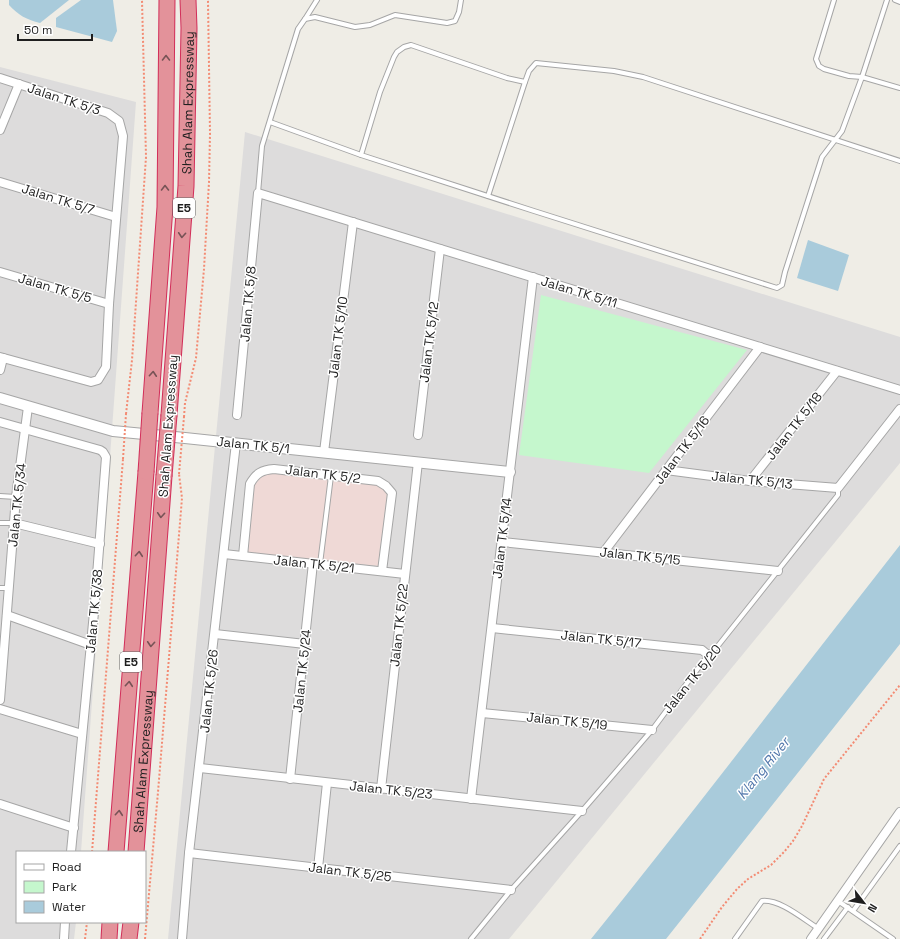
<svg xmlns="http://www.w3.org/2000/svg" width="900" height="939" font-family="'Space Grotesk',sans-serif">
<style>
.residential{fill:#dddcdc}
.commercial{fill:#efd9d6}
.park{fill:#c5f7cd}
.water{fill:#a9cbdb}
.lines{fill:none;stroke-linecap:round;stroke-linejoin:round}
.service-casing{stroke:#a6a6a6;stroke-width:6}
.minor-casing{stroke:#a6a6a6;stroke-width:10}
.tertiary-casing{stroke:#a6a6a6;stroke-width:12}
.motorway-casing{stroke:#d22e59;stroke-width:17}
.path{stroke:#f38b73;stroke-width:2;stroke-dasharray:2 2;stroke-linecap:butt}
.service{stroke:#fff;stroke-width:4}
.minor{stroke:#fff;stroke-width:8}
.tertiary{stroke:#fff;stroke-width:10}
.motorway{stroke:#e3929a;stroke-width:15}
.motorway-bridge-casing{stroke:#d22e59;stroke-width:17;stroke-linecap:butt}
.path-bridge{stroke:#f38b73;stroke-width:2;stroke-dasharray:2 2;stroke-linecap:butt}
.motorway-bridge{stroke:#e3929a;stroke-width:15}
.oneway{stroke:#775356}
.labels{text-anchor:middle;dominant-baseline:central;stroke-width:3;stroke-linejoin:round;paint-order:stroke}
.shield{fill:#fff;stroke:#626262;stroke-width:1}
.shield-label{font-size:12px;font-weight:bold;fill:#1f1f1f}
.street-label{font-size:13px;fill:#1f1f1f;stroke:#fff}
.water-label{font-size:14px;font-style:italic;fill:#5076ab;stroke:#fff}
</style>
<rect width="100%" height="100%" fill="#efede6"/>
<g class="residential">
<path d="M0 67 136 102 81 852H17V922H76L74 939H0Z"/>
<path d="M245 132 900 337V463L509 939H168Z"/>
</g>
<path class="commercial" d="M275 472 377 485 383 489 387 494 378 566 247 553 254 485 265 473Z"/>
<path class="park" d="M541 295 747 350 649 473 519 455Z"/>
<g class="water">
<path d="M9 0H69L40 23C27 20 18 15 9 5Z"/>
<path d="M81 0H113L117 31 112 42 56 27V18Z"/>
<path d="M808 240 849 255 838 291 797 278Z"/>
<path d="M900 545V644L666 939H591C696 809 797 676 900 545Z"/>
</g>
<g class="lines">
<g class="service-casing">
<g id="service">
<path d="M834 0 816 59 819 66 824 69 849 76 862 77 887 0"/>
<path d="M895 0 900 2"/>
<path d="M305 19 317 0"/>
<path d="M900 88 862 77 842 131 822 157 785 272 782 285 777 288 534 211 361 155 380 92 394 57 397 52 404 47 411 45 507 78 525 82 529 71 536 63 614 71 643 77 900 161"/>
<path d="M270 122 361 155"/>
<path d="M258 193 262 146 298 29 305 19 315 17 355 27 370 25 395 15 447 23 455 21 459 12 461 0"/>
<path d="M488 196 525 82"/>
<path d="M0 496 16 497"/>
<path d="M0 523H14"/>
<path d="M320 564 331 476"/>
<path d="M0 588H9"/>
<path d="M838 901 893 939"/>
<path d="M853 911 900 846"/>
<path d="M471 939 511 890 582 811 652 730 708 655 717 647 838 495V488"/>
<path d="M735 939 762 901C780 899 803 919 819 929"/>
<path d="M824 939 848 907"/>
</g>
</g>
<g class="minor-casing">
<g id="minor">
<path d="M0 78 108 113 119 121 123 136 109 304 106 367 98 380 91 382 0 357"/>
<path d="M0 130 19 84"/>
<path d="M0 182 116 217"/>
<path d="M0 272 109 304"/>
<path d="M0 370 3 358"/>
<path d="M237 415 258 193 900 390"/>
<path d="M0 422 100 450 103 452 106 457 95 602 71 852"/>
<path d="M418 435 440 249"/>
<path d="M324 452 353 222"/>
<path d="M666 470 750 481 838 488 900 409"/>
<path d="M750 481 837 371"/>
<path d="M14 523 100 544"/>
<path d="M502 542 778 571"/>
<path d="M603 553 760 347"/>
<path d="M224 554 405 574"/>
<path d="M243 556 250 484C256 473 262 470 274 469L378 481 386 486 392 493 382 571"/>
<path d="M7 615 91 645"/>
<path d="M492 628 702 650 708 655"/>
<path d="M215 634 305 644"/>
<path d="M0 700 16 497 28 407"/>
<path d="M0 709 82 734"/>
<path d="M482 713 652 730"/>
<path d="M200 768 582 811"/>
<path d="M290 779 313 563"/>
<path d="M381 789 418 462"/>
<path d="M471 799 533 277"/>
<path d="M0 804 74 828"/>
<path d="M189 853 511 890"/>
<path d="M318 868 327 783"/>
<path d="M64 939 65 922"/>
<path d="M182 939 189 853 236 443"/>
<path d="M811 939 900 812"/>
</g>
</g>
<g class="tertiary-casing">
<path id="tertiary" d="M0 398 113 431 185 438 510 472"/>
</g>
<g class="motorway-casing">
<g id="motorway">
<path d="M150 413 165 207 167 0"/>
<path id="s1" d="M169 415 186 186 189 28 188 0"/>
<path d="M116 852 146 472"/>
<path id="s2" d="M136 852 164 476"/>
<path d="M109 939 110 922"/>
<path d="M129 939 131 922"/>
</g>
</g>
<g class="path">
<path d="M126 414 132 360 146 157 142 0"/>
<path d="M184 417 185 403 196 358 204 269 209 182 210 133 208 0"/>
<path d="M92 852 123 459"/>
<path d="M85 939 87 922"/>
<path d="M145 939 158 792 182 498 179 474"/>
<path d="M700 939 722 907 737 889 748 879 771 865 784 852 793 841 802 826 824 779 900 685"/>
</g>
<use href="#service" class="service"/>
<use href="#minor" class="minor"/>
<use href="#tertiary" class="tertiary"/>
<use href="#motorway" class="motorway"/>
<g class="motorway-bridge-casing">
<g id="motorway-bridge">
<path d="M146 472 150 413"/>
<path d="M164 476 169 415"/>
</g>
</g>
<g class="path-bridge">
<path d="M123 459 126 414"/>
<path d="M179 474 184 417"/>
</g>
<use href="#motorway-bridge" class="motorway-bridge"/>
</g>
<defs><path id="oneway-chevron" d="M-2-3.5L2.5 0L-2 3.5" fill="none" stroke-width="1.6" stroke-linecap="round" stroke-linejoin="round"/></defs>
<g class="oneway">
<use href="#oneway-chevron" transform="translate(166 58) rotate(-90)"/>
<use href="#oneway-chevron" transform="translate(165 188) rotate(-90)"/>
<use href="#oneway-chevron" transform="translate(182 235) rotate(94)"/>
<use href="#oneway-chevron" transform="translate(153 374) rotate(-86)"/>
<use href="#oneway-chevron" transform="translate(161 515) rotate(94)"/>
<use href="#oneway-chevron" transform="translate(139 554) rotate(-85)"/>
<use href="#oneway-chevron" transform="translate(151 644) rotate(94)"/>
<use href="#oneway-chevron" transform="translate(129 684) rotate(-85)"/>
<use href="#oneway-chevron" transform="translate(119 813) rotate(-85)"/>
</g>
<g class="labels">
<g class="shield">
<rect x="173" y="198" width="22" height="20" rx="3"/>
<rect x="120" y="652" width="22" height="20" rx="3"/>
</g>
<g class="shield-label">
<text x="184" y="208">E5</text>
<text x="131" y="662">E5</text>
</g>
<g class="street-label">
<text transform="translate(64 99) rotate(18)">Jalan TK 5/3</text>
<text stroke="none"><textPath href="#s1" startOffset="313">Shah Alam Expressway</textPath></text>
<text transform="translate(58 199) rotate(17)">Jalan TK 5/7</text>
<text transform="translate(55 288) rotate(16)">Jalan TK 5/5</text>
<text transform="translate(579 292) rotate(17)">Jalan TK 5/11</text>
<text transform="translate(248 304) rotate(-85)">Jalan TK 5/8</text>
<text transform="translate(338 337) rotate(-83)">Jalan TK 5/10</text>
<text transform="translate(429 342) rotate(-83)">Jalan TK 5/12</text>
<text transform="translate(168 426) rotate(-86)">Shah Alam Expressway</text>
<text transform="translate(794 426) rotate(-52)">Jalan TK 5/18</text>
<text transform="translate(253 445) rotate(6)">Jalan TK 5/1</text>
<text transform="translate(682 450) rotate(-53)">Jalan TK 5/16</text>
<text transform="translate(323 474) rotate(7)">Jalan TK 5/2</text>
<text transform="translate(752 480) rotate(6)">Jalan TK 5/13</text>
<text transform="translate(17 505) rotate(-84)">Jalan TK 5/34</text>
<text transform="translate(502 538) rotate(-83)">Jalan TK 5/14</text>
<text transform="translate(640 556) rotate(6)">Jalan TK 5/15</text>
<text transform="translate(314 564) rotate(6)">Jalan TK 5/21</text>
<text transform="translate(94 611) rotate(-85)">Jalan TK 5/38</text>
<text transform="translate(399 625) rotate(-84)">Jalan TK 5/22</text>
<text transform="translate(601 639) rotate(6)">Jalan TK 5/17</text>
<text transform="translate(302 671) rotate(-84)">Jalan TK 5/24</text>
<text transform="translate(692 679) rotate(-51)">Jalan TK 5/20</text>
<text transform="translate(209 691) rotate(-84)">Jalan TK 5/26</text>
<text transform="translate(567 721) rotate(6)">Jalan TK 5/19</text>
<text stroke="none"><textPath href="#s2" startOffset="91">Shah Alam Expressway</textPath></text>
<text transform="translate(391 790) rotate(6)">Jalan TK 5/23</text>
<text transform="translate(350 872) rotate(7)">Jalan TK 5/25</text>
</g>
<g class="water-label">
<text transform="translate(763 768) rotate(-51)">Klang River</text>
</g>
</g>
<rect x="16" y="851" width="130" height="72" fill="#ffffff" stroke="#a5a5a5"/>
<rect x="24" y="864" width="20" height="6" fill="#ffffff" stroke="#a5a5a5"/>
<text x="52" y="871" font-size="12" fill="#1f1f1f">Road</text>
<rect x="24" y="881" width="20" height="12" fill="#c5f7cd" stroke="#a5a5a5"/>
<text x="52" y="891" font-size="12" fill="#1f1f1f">Park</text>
<rect x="24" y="901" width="20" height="12" fill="#a9cbdb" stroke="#a5a5a5"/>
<text x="52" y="911" font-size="12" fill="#1f1f1f">Water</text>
<g transform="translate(864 903) rotate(121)" stroke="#ffffff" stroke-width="3" paint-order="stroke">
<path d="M0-3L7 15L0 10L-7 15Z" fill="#1f1f1f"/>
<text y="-6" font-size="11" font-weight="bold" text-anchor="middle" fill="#1f1f1f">N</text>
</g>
<path d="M18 34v6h74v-6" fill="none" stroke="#1f1f1f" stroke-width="2"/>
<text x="24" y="34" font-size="12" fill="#1f1f1f" stroke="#ffffff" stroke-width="3" paint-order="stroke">50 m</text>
</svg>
